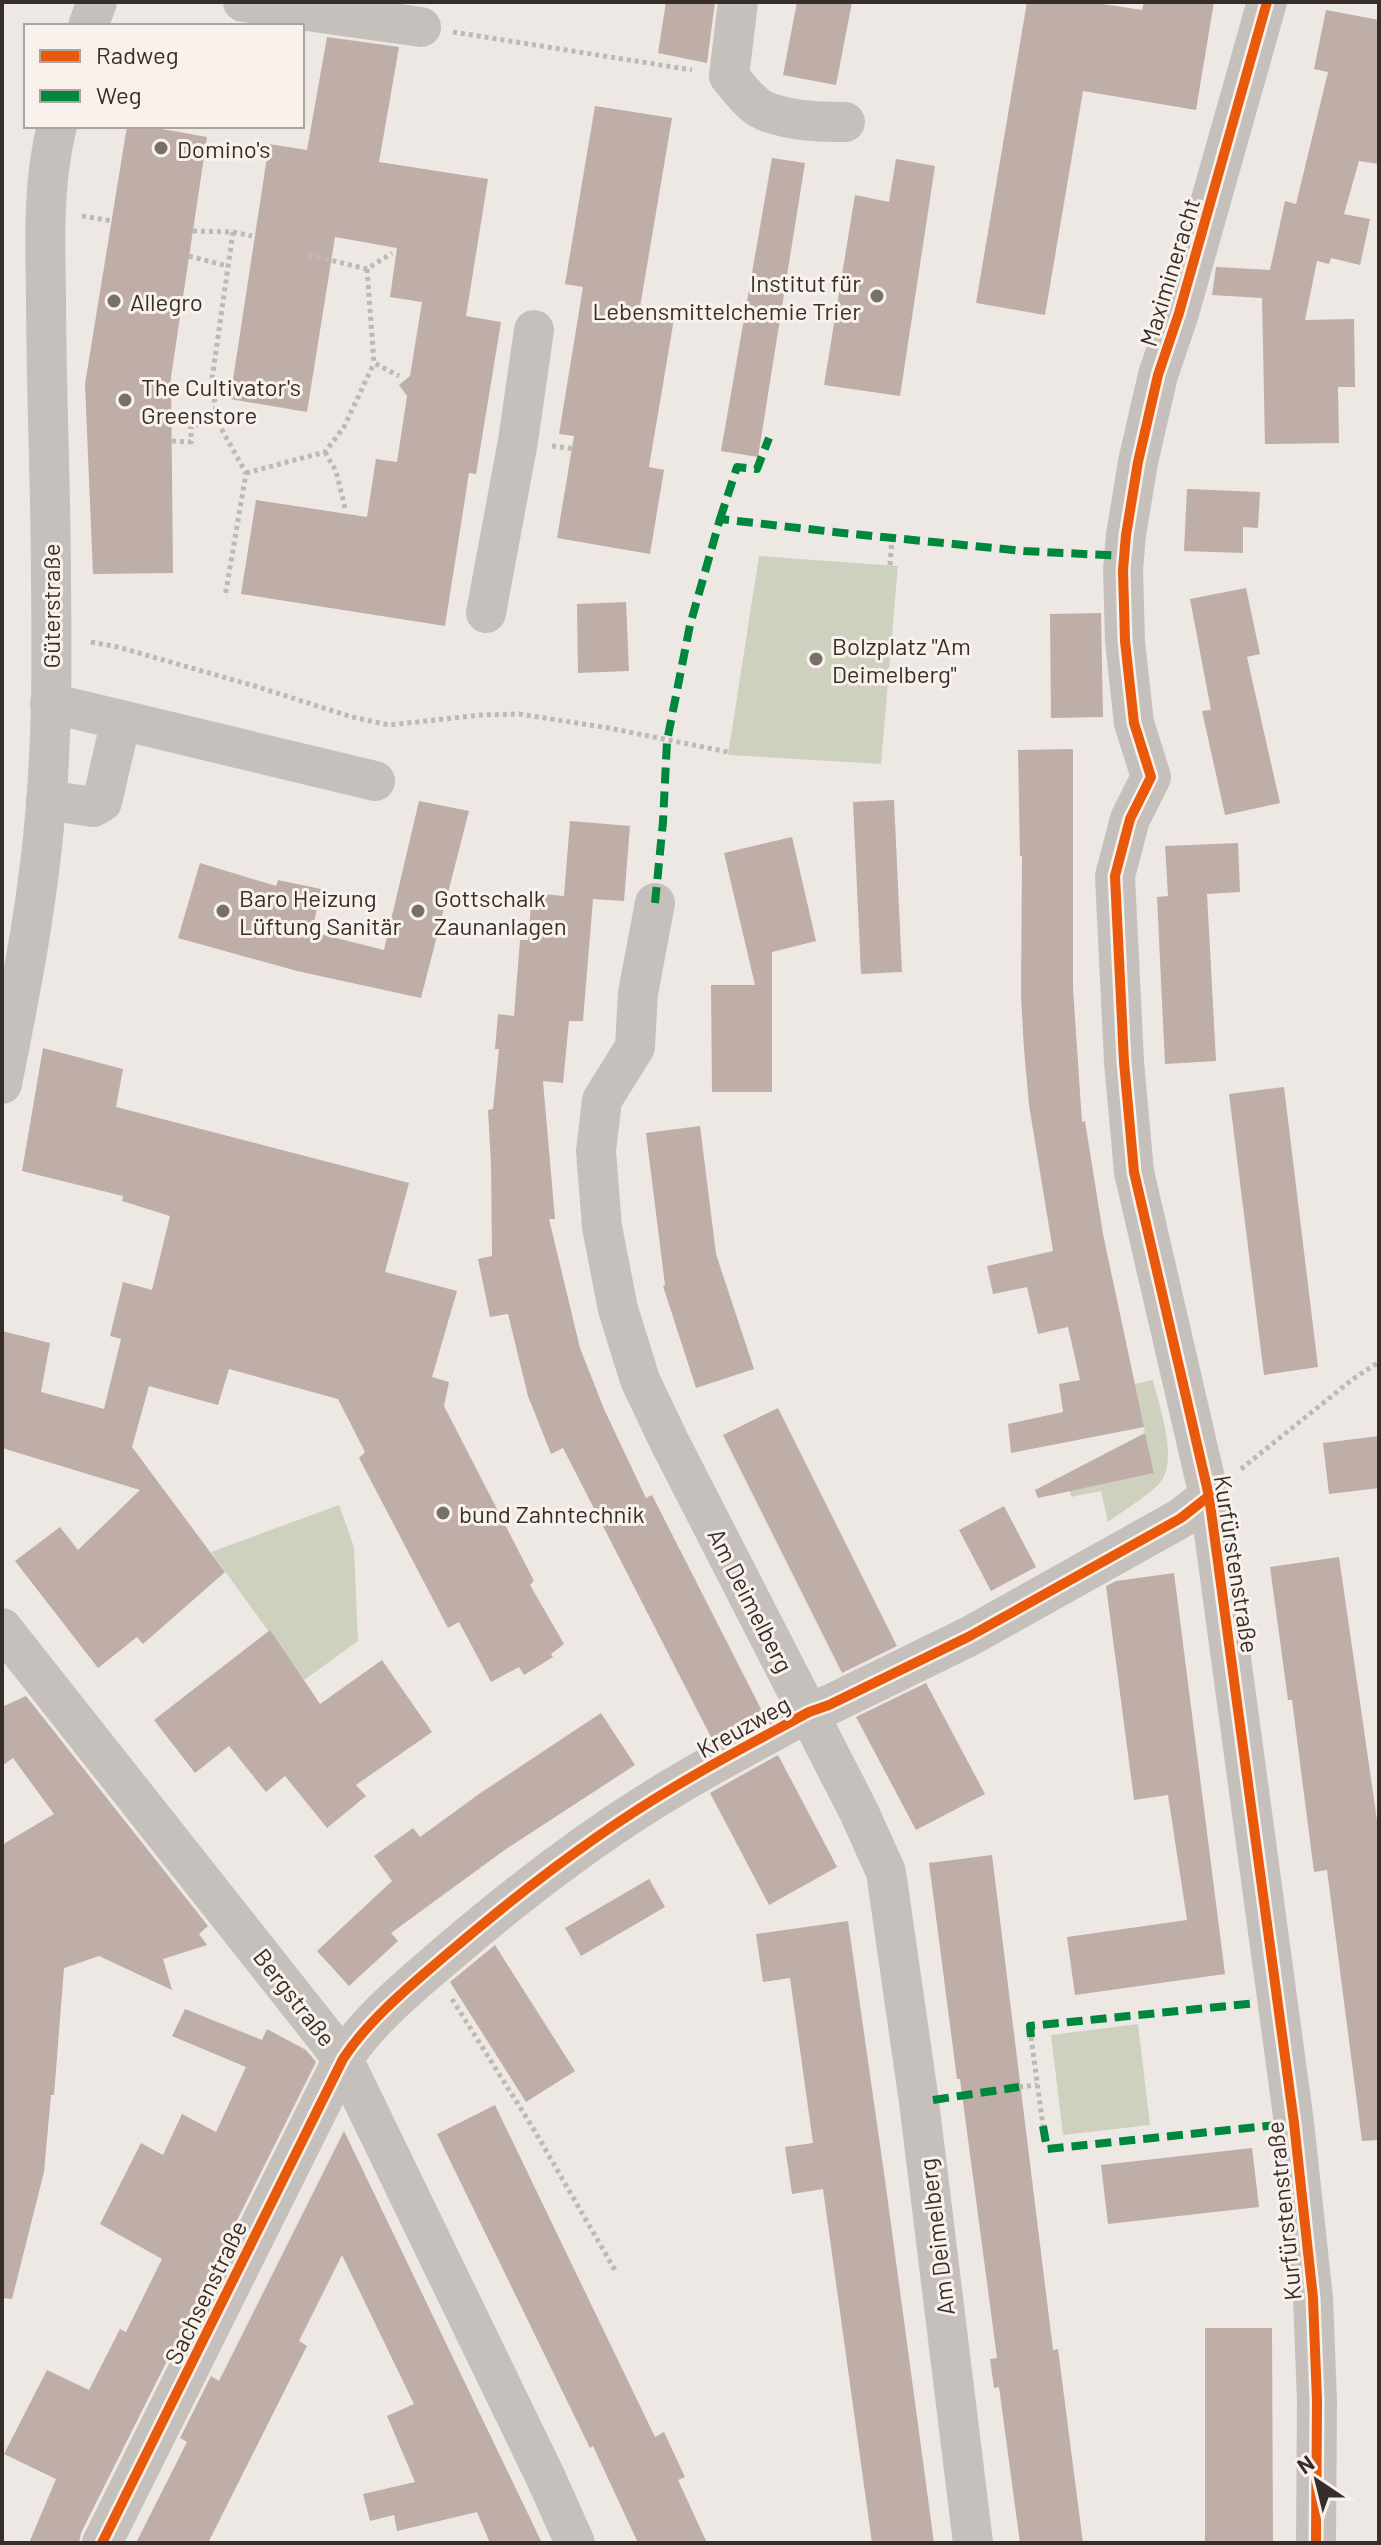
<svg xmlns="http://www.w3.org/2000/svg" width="1381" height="2545" font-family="Barlow,sans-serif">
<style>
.green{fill:#cfd1bf}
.building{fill:#bfada8}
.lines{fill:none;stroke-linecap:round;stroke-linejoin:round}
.path{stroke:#bfb9b5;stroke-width:5;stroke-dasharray:4 4;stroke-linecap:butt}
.minor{stroke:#c6c0bd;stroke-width:40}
.quiet{stroke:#00873e;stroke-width:8;stroke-dasharray:16 8;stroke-linecap:butt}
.cycleway-casing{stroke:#f9f2ec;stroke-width:15}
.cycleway{stroke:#e8590c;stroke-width:10}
.poi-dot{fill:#776f6c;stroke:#f9f2ec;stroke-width:3}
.labels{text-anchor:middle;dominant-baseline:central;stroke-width:6;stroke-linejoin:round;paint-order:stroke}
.poi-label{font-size:24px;fill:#372e2b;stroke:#f9f2ec;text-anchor:start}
.street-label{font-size:24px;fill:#372e2b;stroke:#f9f2ec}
</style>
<rect width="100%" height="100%" fill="#ede8e4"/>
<g class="green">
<path d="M759 556 898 566 881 764 728 755Z"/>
<path d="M1153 1380C1159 1406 1180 1462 1159 1484 1145 1498 1124 1510 1108 1522L1101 1491 1071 1497 1070 1491 1154 1473 1134 1384Z"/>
<path d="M339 1505 354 1547 358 1641 304 1680 211 1552Z"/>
<path d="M1138 2024 1150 2125 1063 2135 1051 2035Z"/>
</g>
<g class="building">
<path d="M666 2H715L707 63 658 53Z"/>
<path d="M797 2H852L836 85 783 75Z"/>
<path d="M1027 2H1090L1142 10 1144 2H1214L1196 110 1083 91 1045 315 976 303Z"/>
<path d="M1326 10 1379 20V164L1359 161 1344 214 1370 219 1360 265 1331 258 1329 264 1317 261 1305 320 1354 319 1355 387H1338L1339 443 1265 444 1262 298 1212 295 1216 267 1270 270 1285 201 1296 204 1328 72 1314 69Z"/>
<path d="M327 37 399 47 379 162 488 179 466 316 501 322 476 474 469 473 445 626 241 594 256 500 367 517 376 459 397 462 407 396 399 385 410 376 422 302 390 297 397 248 335 237 307 412 230 399 269 144 307 150Z"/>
<path d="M595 106 672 118 640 307 675 313 649 467 664 470 650 554 557 538 574 436 559 434 583 287 565 284Z"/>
<path d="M127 126H145L207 137 171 377 173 573 93 574 85 384Z"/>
<path d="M772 158 805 163 758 457 721 451Z"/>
<path d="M896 159 935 166 900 396 824 385 855 195 889 202Z"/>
<path d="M1187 489 1260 492 1258 528 1243 527V553L1184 551Z"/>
<path d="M1246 588 1260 654 1247 657 1280 803 1225 815 1202 711 1211 710 1190 599Z"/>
<path d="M626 602 629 671 578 673 577 604Z"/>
<path d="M1101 613 1103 717 1051 718 1050 614Z"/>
<path d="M1073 749V988L1082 1122 1085 1121 1103 1234 1144 1427 1011 1453 1008 1424 1063 1412 1059 1384 1080 1380 1068 1327 1038 1334 1027 1287 993 1294 987 1266 1053 1251 1029 1105 1024 1049 1021 997 1022 856H1020L1018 750Z"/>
<path d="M894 800 902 972 861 974 853 802Z"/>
<path d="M419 801 469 811 421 998 297 971 178 938 200 863 276 886 278 880 321 889 312 932 384 950Z"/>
<path d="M570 821 630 826 624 901 593 899 583 1021H569L563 1083 543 1081 555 1219H549L580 1348 604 1409 646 1498 652 1495 762 1711 712 1739 563 1448 551 1454 528 1396 508 1314 490 1317 478 1259 492 1256 491 1163 488 1110 493 1109 499 1049H495L498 1014 514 1016 520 940H528L532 893 564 896Z"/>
<path d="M792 837 816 941 772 952V1092H712L711 985H755L724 853Z"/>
<path d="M1238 843 1240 892 1207 894 1216 1061 1165 1064 1157 897 1168 896 1165 846Z"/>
<path d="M43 1048 123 1069 116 1107 409 1183 385 1272 457 1291 432 1377 449 1382 444 1406 534 1581 530 1585 564 1644 551 1654 553 1657 524 1675 519 1667 491 1682 459 1622 448 1628 359 1458 365 1452 338 1399 229 1369 218 1405 149 1386 132 1447 225 1572 143 1644 137 1637 98 1668 15 1561 60 1527 78 1550 140 1490 2 1448V1331L50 1343 41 1392 104 1409 121 1339 110 1336 123 1282 152 1290 170 1216 122 1201 123 1196 22 1171Z"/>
<path d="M1284 1087 1318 1367 1264 1375 1229 1094Z"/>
<path d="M700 1126 716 1254 754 1369 696 1388 663 1286 665 1285 646 1133Z"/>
<path d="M778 1408 897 1646 842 1673 723 1435Z"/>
<path d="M1145 1433 1154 1473 1038 1498 1035 1490Z"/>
<path d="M1379 1436V1488L1329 1494 1323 1443Z"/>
<path d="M1004 1506 1036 1567 991 1591 959 1530Z"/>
<path d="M1339 1557 1379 1834V2140L1362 2141 1327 1870 1314 1872 1292 1700H1288L1270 1567Z"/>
<path d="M1174 1573 1225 1974 1075 1995 1067 1937 1187 1920 1168 1795 1134 1800 1106 1586 1116 1581Z"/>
<path d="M270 1630 320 1704 382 1660 432 1732 356 1785 366 1796 327 1828 285 1776 266 1792 229 1746 195 1773 154 1720Z"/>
<path d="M926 1683 985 1794 916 1830 856 1717Z"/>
<path d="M26 1696 208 1926 199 1934 207 1945 163 1959 172 1990 99 1956 64 1968 54 2095H51L44 2172 12 2299 2 2298V1845L54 1814 13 1758 2 1766V1707Z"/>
<path d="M601 1713 635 1765 506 1849 391 1933 398 1941 349 1986 317 1951 392 1881 374 1856 413 1828 420 1837 479 1794Z"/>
<path d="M778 1755 837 1867 769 1905 710 1793Z"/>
<path d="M992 1855 1053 2350 1058 2349 1083 2543H1020L999 2387 994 2388 990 2359 997 2358 960 2079H957L929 1863Z"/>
<path d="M649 1879 665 1907 581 1956 565 1928Z"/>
<path d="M848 1921 885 2180 934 2543H872L823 2189 792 2194 785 2147 813 2143 790 1978 763 1982 756 1934Z"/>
<path d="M495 1945 575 2071 526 2102 450 1982Z"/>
<path d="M185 2009 262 2040 267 2029 306 2050 316 2062 81 2533 79 2543H29L56 2479 4 2454 47 2370 89 2390 120 2329 126 2332 162 2259 100 2224 141 2143 163 2155 182 2114 216 2132 246 2067 172 2036Z"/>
<path d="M495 2105 655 2437 664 2432 685 2477 678 2480 707 2543H638L593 2446 590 2448 437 2134Z"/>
<path d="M344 2131 542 2543H490L477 2512 397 2531 394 2515 370 2521 363 2494 415 2482 387 2416 414 2404 342 2255 299 2341 307 2346 208 2543H136L187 2442 180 2438 211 2376 219 2381Z"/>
<path d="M1252 2148 1259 2207 1108 2224 1101 2165Z"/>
<path d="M1205 2328H1272L1273 2543H1205Z"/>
</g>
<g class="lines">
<g class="path">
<path d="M453 32 692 70"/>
<path d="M82 216 112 221"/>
<path d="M193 231 233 232 212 379 217 421 246 473 225 597"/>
<path d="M233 232 252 236"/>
<path d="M309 255 367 269 392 253"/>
<path d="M189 256 227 266"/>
<path d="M367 269 374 363 399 376"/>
<path d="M172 441 191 442V426L217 421"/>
<path d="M552 446 575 449"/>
<path d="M325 452 336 471 345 508"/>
<path d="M246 473 325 452 344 427 374 363"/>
<path d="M890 565 892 538"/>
<path d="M91 642 118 647 258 687 352 717 389 725 481 715 519 714 609 728 728 752"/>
<path d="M1241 1469 1353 1379 1379 1362"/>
<path d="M452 1999 533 2128 616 2272"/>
<path d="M1031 2037 1043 2126"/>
<path d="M1019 2087 1037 2085"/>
</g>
<g class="minor">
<path d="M243 2 421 27"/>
<path d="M738 2 729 76C738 87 751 105 765 111 790 121 819 122 845 122"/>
<path d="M1267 2 1179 313 1158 375 1138 462 1126 535 1123 570 1125 641 1134 723 1151 777 1130 819 1115 876 1124 1062 1134 1172 1209 1496 1294 2123 1313 2298 1317 2401 1316 2543"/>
<path d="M88 26 97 2"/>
<path d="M486 613 518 441 534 330"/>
<path d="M50 703 375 781"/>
<path d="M46 800 93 807 102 802 121 720"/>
<path d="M655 903 638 993 635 1047 602 1100 596 1151 602 1227 618 1309 640 1380 669 1441 859 1812 886 1872 919 2102 973 2543"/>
<path d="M2 1084C19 999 36 913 44 827 52 747 52 665 51 585 51 488 46 391 46 294 45 238 43 181 57 126"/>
<path d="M2 1628 343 2059 545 2476 575 2543"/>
<path d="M102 2543 343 2059C369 2019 410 1986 446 1955 516 1895 596 1833 676 1786 719 1760 765 1736 809 1712L829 1705 970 1636 1181 1518 1209 1496"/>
</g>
<g class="quiet">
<path d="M720 519 737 467 757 469 769 438"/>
<path d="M655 903 663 822 667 741 690 625 720 519 843 533 1024 551 1125 556"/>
<path d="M1031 2037 1030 2026 1257 2003"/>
<path d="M933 2100 1019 2087"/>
<path d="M1043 2126 1047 2149 1276 2125"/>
</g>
<g class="cycleway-casing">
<g id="cycleway">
<path d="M1267 2 1179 313 1158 375 1138 462 1126 535 1123 570 1125 641 1134 723 1151 777 1130 819 1115 876 1124 1062 1134 1172 1209 1496 1294 2123 1313 2298 1317 2401 1316 2543"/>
<path d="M102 2543 343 2059C369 2019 410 1986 446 1955 516 1895 596 1833 676 1786 719 1760 765 1736 809 1712L829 1705 970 1636 1181 1518 1209 1496"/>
</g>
</g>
<use href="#cycleway" class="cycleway"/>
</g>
<g class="poi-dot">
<circle cx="161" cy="148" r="8"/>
<circle cx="877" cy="296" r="8"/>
<circle cx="114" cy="301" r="8"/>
<circle cx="125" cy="400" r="8"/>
<circle cx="816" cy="659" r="8"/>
<circle cx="223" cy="911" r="8"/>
<circle cx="418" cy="911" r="8"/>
<circle cx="443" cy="1513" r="8"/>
</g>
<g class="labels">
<g class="poi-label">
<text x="177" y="148">Domino's</text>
<text x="861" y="282" text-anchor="end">Institut für<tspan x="861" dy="28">Lebensmittelchemie Trier</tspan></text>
<text x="130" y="301">Allegro</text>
<text x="141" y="386">The Cultivator's<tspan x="141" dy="28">Greenstore</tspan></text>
<text x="832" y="645">Bolzplatz "Am<tspan x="832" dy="28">Deimelberg"</tspan></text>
<text x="239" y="897">Baro Heizung<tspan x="239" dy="28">Lüftung Sanitär</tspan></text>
<text x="434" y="897">Gottschalk<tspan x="434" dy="28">Zaunanlagen</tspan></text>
<text x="459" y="1513">bund Zahntechnik</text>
</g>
<g class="street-label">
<text transform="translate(1169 272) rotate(-73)">Maximineracht</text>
<text transform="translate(50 606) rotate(-90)">Güterstraße</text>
<text transform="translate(1237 1564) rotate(81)">Kurfürstenstraße</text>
<text transform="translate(751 1600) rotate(63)">Am Deimelberg</text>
<text transform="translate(743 1726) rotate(-29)">Kreuzweg</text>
<text transform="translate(295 1997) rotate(52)">Bergstraße</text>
<text transform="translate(1283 2211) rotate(-96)">Kurfürstenstraße</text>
<text transform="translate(936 2237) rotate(-97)">Am Deimelberg</text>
<text transform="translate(205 2292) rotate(-64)">Sachsenstraße</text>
</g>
</g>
<rect width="1381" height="2545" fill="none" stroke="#372e2b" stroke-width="8"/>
<rect x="24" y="24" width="280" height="104" fill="#f9f2ec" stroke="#aba49f" stroke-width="2"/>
<rect x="40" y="50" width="40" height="12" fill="#e8590c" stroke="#aba49f" stroke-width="2"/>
<text x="96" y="64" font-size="24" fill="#372e2b">Radweg</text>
<rect x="40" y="90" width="40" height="12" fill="#00873e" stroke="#aba49f" stroke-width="2"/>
<text x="96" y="104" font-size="24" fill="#372e2b">Weg</text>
<g transform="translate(1317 2481) rotate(325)" stroke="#f9f2ec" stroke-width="6" paint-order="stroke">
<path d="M0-6L14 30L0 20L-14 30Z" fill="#372e2b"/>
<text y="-12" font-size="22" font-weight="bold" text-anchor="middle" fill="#372e2b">N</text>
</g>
</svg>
